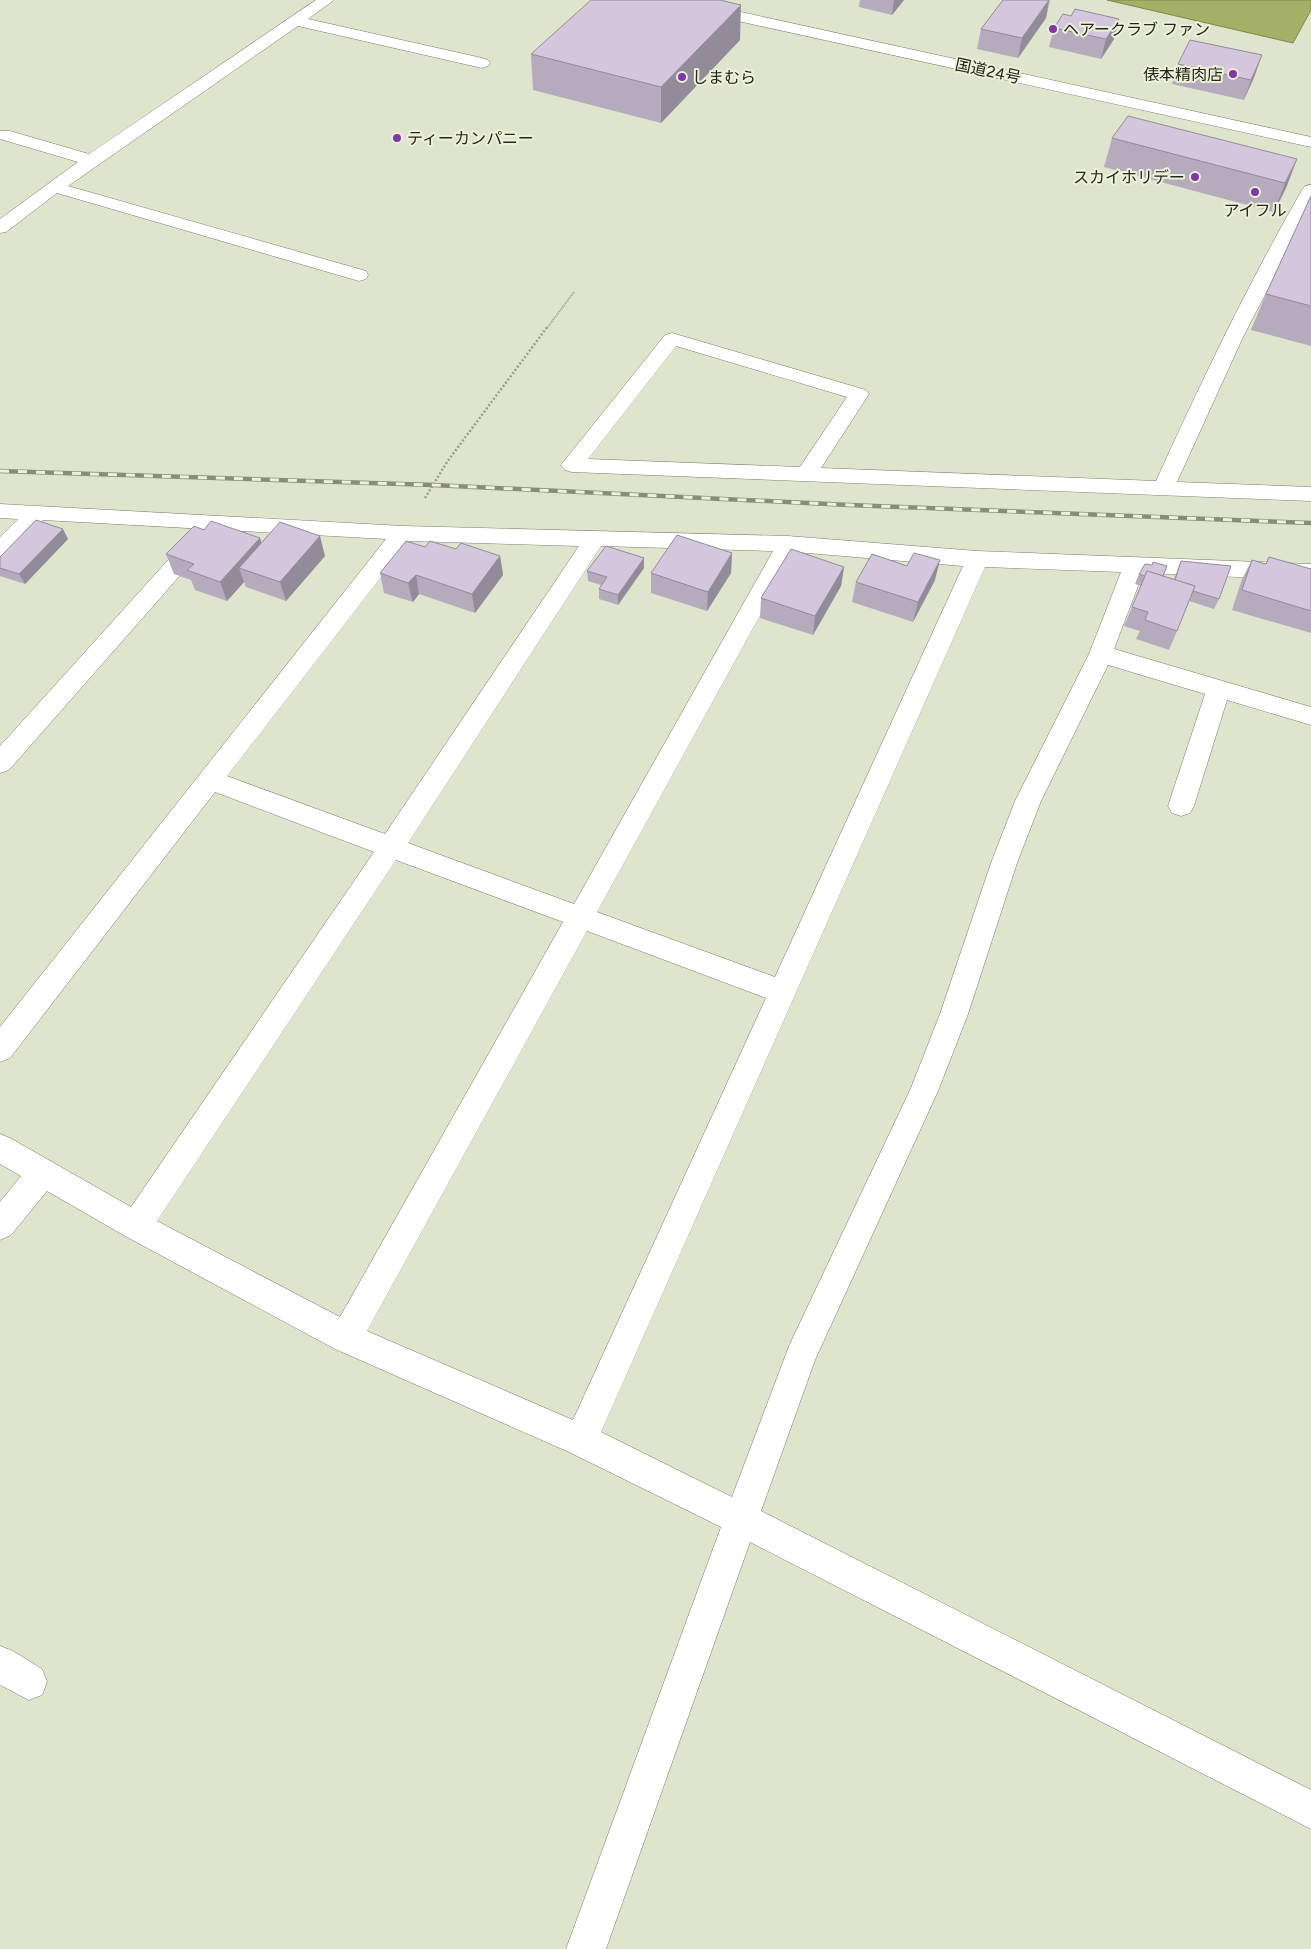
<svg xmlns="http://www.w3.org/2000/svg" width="1311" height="1949" font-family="Figtree,'Noto Sans JP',sans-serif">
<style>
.water{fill:#a4b065;stroke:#7e874f}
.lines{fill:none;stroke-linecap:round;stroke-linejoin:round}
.street-casing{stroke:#777b66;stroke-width:1}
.highway-casing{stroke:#777b66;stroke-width:1}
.path-far1{stroke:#9b9e8c;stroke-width:2;stroke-dasharray:1 1;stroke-linecap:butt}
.path{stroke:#9b9e8c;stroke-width:2.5;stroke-dasharray:2 2;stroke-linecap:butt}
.street{fill:#fff;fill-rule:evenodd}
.highway{fill:#fff;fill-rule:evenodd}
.rail-casing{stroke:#888c7a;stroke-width:4.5}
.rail{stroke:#ecf1d9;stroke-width:3;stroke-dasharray:9;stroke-linecap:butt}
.wall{fill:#b6aabd}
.shaded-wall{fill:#948b9a}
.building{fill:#d4c6dc;stroke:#948b9a}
.poi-dot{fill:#8336a7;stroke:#ecf1d9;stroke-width:2}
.labels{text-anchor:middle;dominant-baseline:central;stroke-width:4;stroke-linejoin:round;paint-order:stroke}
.far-poi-label{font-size:16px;fill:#25261d;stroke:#ecf1d9;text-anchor:start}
.far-street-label{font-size:16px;fill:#25261d;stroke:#ecf1d9}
</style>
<rect width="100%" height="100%" fill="#dfe4cc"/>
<path class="water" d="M1107 0H1311V10L1293 43Z"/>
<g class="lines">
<g class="street-casing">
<g id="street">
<path d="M316 0H334L308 19 482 58 488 60 490 63 488 66 482 68 298 26 68 186 366 271 368 275 366 279 359 281 352 279 57 193 6 232 0 233V219L78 162 0 139V131H10L89 154Z"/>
<path d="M1311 185V206L1243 337 1177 482 1311 487V501L572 472 565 470 561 465 665 335 672 333 866 390 869 394 821 468 1156 481C1201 382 1248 284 1302 190L1305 186ZM676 346 847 397 800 467 588 459Z"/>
<path d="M0 504 403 526 788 536 977 551 1311 564V580L1143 573 1114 649 1311 707V725L1227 700 1194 806 1190 813 1181 816 1172 813 1168 806 1205 694 1108 665 1041 801 1017 863 968 1014 938 1091 815 1360 761 1511 1311 1790V1829L750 1542 606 1949H566L721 1527 569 1452 335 1349 125 1236 47 1191 11 1235 0 1240V1202L21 1176 0 1164V1134L10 1138 131 1207 374 852 215 792 10 1058 0 1062V1027L386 539 43 520 8 555 0 558V537L18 519 0 518ZM409 541 579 546 385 834 227 776ZM601 546 773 551 574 904 408 843ZM795 552 963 566 775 977 597 912ZM985 567 1121 572 1089 654 1015 801 991 863 940 1014 911 1088 789 1346 732 1497 601 1432ZM396 860 563 922 340 1317 157 1221ZM587 931 766 998 573 1420 367 1331Z"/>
<path d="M197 534 205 537 208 542 205 547 9 770 0 773V746L189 537Z"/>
<path d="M0 1646 13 1651 42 1669 47 1682 42 1695 29 1700 0 1685Z"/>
</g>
</g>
<g class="highway-casing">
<path id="highway" d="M657 0H686L1311 137V147L665 5 660 3Z"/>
</g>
<path class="path-far1" d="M547 328 574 292"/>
<path class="path" d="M425 498 447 462 548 326"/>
<use href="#street" class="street"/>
<use href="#highway" class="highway"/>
<g class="rail-casing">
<path id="rail" d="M0 471 433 485 849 505 1311 523"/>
</g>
<use href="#rail" class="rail"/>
</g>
<g class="wall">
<path d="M860 0H904L892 15 859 7Z"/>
<path d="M1003 0H1050L1046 18 1018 58 977 49 981 29Z"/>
<path d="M1071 16 1119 19 1114 39 1101 59 1049 47 1054 28Z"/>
<path d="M740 40 661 123 533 90 531 54Z"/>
<path d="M1178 64 1255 75 1244 100 1172 84Z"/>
<path d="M1112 138 1297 159 1286 188 1274 212 1104 167Z"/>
<path d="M1311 196V346L1251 330 1266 294Z"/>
<path d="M204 530 260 538 261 543 325 556 286 601 246 587 244 582 227 601 195 590 191 580 174 574 166 554Z"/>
<path d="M68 539 25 584 0 576V557Z"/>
<path d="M425 547 456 549 500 556 503 575 475 613 419 594 413 602 384 593 380 573Z"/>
<path d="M732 553 731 573 707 611 651 593V573Z"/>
<path d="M1269 557 1311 569V633L1232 610 1242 579 1252 560 1266 564Z"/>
<path d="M1181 561 1219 599 1214 609 1189 601 1177 631 1169 650 1136 639 1140 631 1124 626 1141 586 1135 584 1139 574 1163 576 1174 579Z"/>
<path d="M844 567 841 586 813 635 760 618 761 598Z"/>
<path d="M644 568 618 605 599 599V589L601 585 588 581 587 571Z"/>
<path d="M935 580 913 622 852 602 856 582Z"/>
</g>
<g class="shaded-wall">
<path d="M894 0H904L892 15Z"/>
<path d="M1049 0 1046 18 1018 58 1022 38Z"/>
<path d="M741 5 740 40 661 123V87Z"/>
<path d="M1119 19 1114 39 1101 59 1106 39Z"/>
<path d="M1262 55 1255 75 1244 100 1251 80Z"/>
<path d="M1297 159 1286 188 1274 212 1285 183Z"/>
<path d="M63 529 68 539 25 584 19 574Z"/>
<path d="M320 536 325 556 286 601 280 582Z"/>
<path d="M260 538 266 557 239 568 244 582 227 601 220 582Z"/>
<path d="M732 553 731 573 707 611 708 592Z"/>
<path d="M500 556 503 575 475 613 472 594Z"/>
<path d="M644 558V568L618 605V595Z"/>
<path d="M940 560 935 580 913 622 918 602Z"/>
<path d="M844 567 841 586 813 635 815 616Z"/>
<path d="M416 575 419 594 413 602 408 583Z"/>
</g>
<g class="building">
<path d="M591 0H720L741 5 661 87 531 54Z"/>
<path d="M1003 0H1049L1022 38 981 29Z"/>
<path d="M1075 9 1119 19 1106 39 1054 28 1063 14 1071 16Z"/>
<path d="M1190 40 1262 55 1251 80 1178 64Z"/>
<path d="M1128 116 1297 159 1285 183 1112 138Z"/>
<path d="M1311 196V306L1266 294Z"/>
<path d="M36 520 63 529 19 574 0 568V557Z"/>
<path d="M211 521 260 538 220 582 187 570 194 564 166 554 194 526 204 530Z"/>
<path d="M280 522 320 536 280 582 239 568Z"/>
<path d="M677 535 732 553 708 592 651 573Z"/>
<path d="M406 541 425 547 430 541 456 549 461 543 500 556 472 594 416 575 408 583 380 573Z"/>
<path d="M606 546 644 558 618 595 599 589 607 577 587 571Z"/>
<path d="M791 549 844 567 815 616 761 598Z"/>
<path d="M914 553 940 560 918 602 856 582 872 554 907 566Z"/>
<path d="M1269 557 1311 569V611L1242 590 1252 560 1266 564Z"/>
<path d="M1181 561 1231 566 1219 599 1193 591 1195 586 1175 580Z"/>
<path d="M1153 562 1167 566 1163 576 1147 571 1145 576 1139 574 1145 564 1152 565Z"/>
<path d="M1147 571 1195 586 1177 631 1145 620 1148 612 1132 607Z"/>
</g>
<g class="poi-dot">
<circle cx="1053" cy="29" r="5"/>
<circle cx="1233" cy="74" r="5"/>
<circle cx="682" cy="77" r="5"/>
<circle cx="397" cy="138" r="5"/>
<circle cx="1195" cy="177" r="5"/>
<circle cx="1255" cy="192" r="5"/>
</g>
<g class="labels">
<g class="far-poi-label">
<text x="1063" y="29">ヘアークラブ ファン</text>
<text x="1223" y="74" text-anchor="end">俵本精肉店</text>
<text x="692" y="77">しまむら</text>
<text x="407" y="138">ティーカンパニー</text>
<text x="1185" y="177" text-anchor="end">スカイホリデー</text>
<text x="1255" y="210" text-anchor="middle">アイフル</text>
</g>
<g class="far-street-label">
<text transform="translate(988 71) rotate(12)">国道24号</text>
</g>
</g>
</svg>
